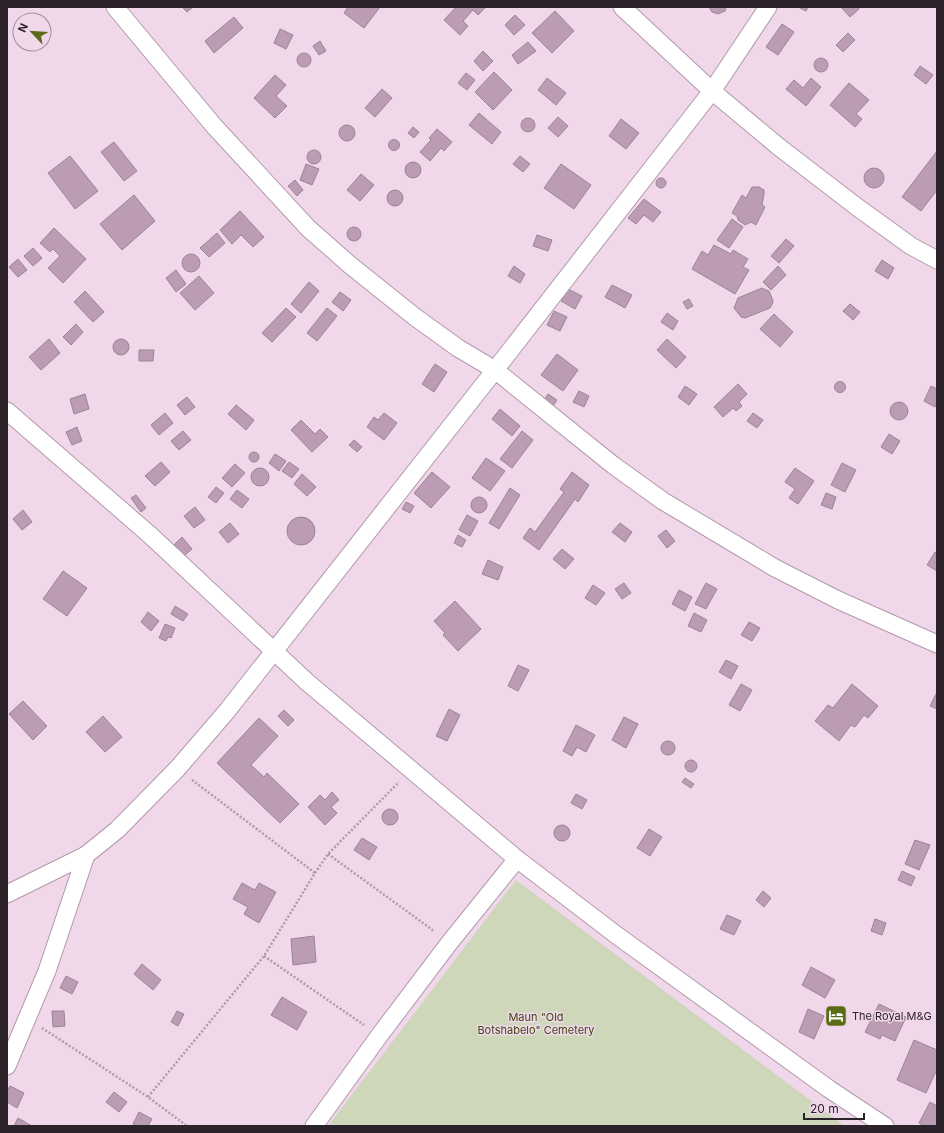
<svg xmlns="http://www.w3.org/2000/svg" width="944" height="1133" font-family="Inter,sans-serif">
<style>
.green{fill:#ced7ba}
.building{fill:#bc9cb4;stroke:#9b8495}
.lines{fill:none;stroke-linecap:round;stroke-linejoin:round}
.minor-casing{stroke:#b19aab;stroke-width:19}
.path{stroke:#ae9aa9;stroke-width:2.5;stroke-dasharray:2 2;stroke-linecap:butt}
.minor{stroke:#fff;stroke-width:17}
.labels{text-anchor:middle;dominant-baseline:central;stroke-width:3;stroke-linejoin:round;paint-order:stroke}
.poi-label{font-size:11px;fill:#2c232a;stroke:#f0d7ea;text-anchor:start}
.park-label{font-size:11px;fill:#3b470d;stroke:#f0d7ea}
</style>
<rect width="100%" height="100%" fill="#f0d7ea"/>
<path class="green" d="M516 880 845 1126H328Z"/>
<g class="building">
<path d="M182 7H193L187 12Z"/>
<path d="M348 7H380L364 28 344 13Z"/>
<path d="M456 7H486L478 15 473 10 463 21 468 26 460 35 444 20Z"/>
<path d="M709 7H726L725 11 718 14 712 12Z"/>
<path d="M798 7H808L806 11Z"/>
<path d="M841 7H858L859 9 850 17Z"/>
<path d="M555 11 574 31 552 53 532 33Z"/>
<path d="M515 15 525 25 514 35 505 25Z"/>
<path d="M234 17 243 28 214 53 205 41Z"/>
<path d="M782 24 794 32 778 55 766 47Z"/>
<path d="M280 29 293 35 286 49 274 43Z"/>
<path d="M848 33 855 40 843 52 836 45Z"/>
<path d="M320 41 326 51 319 55 313 46Z"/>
<path d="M528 42 536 51 518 64 512 55Z"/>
<path d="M483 51 493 61 483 71 474 61Z"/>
<circle cx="304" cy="60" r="7"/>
<circle cx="821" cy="65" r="7"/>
<path d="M920 66 933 75 926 84 914 75Z"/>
<path d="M494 72 512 90 493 110 475 92Z"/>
<path d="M466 73 475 80 467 90 458 83Z"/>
<path d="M275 75 286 85 276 96 287 106 275 118 254 98Z"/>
<path d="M547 78 566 93 556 105 538 90Z"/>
<path d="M811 78 821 87 806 106 786 89 794 80 803 88Z"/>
<path d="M849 83 869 100 856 114 862 119 855 127 830 105Z"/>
<path d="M382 89 392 98 375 117 365 108Z"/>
<path d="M479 113 501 132 492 144 469 125Z"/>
<path d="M558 117 568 126 558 137 548 128Z"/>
<circle cx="528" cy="125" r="7"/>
<path d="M621 119 639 133 626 149 609 136Z"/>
<circle cx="347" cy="133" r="8"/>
<path d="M413 127 419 132 414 138 408 133Z"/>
<path d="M437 129 452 142 444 151 441 148 430 161 420 152 431 140 429 138Z"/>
<circle cx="394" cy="145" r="5.5"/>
<path d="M114 142 137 171 124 181 101 152Z"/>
<circle cx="314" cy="157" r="7"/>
<path d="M937 151V190L921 211 902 197Z"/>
<path d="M70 156 98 191 75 209 48 173Z"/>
<path d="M520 156 530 164 523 172 513 164Z"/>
<circle cx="413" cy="170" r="8"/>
<path d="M306 164 319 169 312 185 300 180Z"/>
<path d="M561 164 591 185 574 209 544 188Z"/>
<circle cx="874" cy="178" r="10"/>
<path d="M361 174 374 185 360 201 347 190Z"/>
<circle cx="661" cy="183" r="5"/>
<path d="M295 180 303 190 297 196 288 186Z"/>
<path d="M752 187H759L764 190V194L762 205 765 207 756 225 751 222 745 225 738 220 737 216 732 213 742 195 746 198Z"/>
<circle cx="395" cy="198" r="8"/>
<path d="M134 195 155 221 122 250 100 224Z"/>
<path d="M644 199 661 212 653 222 644 215 636 224 628 218Z"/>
<path d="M240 211 264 237 253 247 241 235 232 244 220 230Z"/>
<path d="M732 219 743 227 729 248 717 240Z"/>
<circle cx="354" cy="234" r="7"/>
<path d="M54 228 86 259 63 283 48 268 60 256 53 249 50 252 40 243Z"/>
<path d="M217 233 225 243 209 257 200 248Z"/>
<path d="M537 235 552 240 548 251 533 246Z"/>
<path d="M786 239 794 246 779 263 771 256Z"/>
<path d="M714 245 731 254 733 250 748 259 743 267 749 270 735 294 692 269 702 251 708 255Z"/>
<path d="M33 248 42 258 33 266 24 256Z"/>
<circle cx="191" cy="263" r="9"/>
<path d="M18 259 27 270 18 277 9 267Z"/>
<path d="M882 260 894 268 888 279 875 271Z"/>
<path d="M514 266 525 274 520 283 508 276Z"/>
<path d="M778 266 786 275 771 290 763 282Z"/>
<path d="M176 270 186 284 176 292 166 278Z"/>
<path d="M199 276 214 293 195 310 180 293Z"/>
<path d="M309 282 319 291 301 313 291 304Z"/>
<path d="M612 285 632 295 625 308 605 297Z"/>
<path d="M762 288 769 291 772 298 773 302 770 308 745 318 741 317 734 308 738 298Z"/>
<path d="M568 289 582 296 575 309 561 301Z"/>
<path d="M85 291 104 312 93 322 74 302Z"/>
<path d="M340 292 351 300 343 311 332 302Z"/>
<path d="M689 299 693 306 687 309 683 302Z"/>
<path d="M850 304 860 312 853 320 843 311Z"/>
<path d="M286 308 296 317 272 342 262 333Z"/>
<path d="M327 308 337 316 317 341 307 333Z"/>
<path d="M554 311 567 317 560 331 547 325Z"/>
<path d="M667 313 678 321 673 330 661 322Z"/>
<path d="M774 314 793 332 780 347 760 329Z"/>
<path d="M76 324 83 332 71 345 63 337Z"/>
<circle cx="121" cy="347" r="8"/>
<path d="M49 339 60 353 41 370 29 357Z"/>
<path d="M667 339 686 357 676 368 657 350Z"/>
<path d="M139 350H154L153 361H139Z"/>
<path d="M557 354 578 370 563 391 541 375Z"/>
<path d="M435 364 447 372 434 392 422 384Z"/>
<circle cx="840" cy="387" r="5.5"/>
<path d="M738 384 747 394 739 402 742 406 736 411 733 408 723 417 714 407Z"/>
<path d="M685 386 697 394 689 405 678 397Z"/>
<path d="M931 386 937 389V402L935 407 924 401Z"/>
<path d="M579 391 589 396 584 407 573 402Z"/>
<path d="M85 394 89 409 74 414 70 399Z"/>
<path d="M548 394 557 400 553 406 545 399Z"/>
<path d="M187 397 195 407 185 415 177 405Z"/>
<circle cx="899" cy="411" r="9"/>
<path d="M236 405 254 420 246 430 228 414Z"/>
<path d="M500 409 520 426 512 436 492 419Z"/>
<path d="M165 413 173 423 159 435 151 425Z"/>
<path d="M384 413 397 423 384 440 367 427 374 417 378 420Z"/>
<path d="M753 413 763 420 757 428 747 421Z"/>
<path d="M301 420 315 434 320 429 328 437 312 452 291 430Z"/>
<path d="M77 427 82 441 72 445 66 432Z"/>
<path d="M183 431 191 440 179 450 171 441Z"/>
<path d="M522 431 533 440 512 468 500 459Z"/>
<path d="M889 434 900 441 892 454 881 447Z"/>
<path d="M354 440 362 447 357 452 349 445Z"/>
<circle cx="254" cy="457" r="5"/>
<path d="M275 454 286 461 279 471 269 463Z"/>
<path d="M486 458 505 471 490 491 472 478Z"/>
<path d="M161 462 170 472 155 486 145 476Z"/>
<path d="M289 462 299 469 292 478 282 471Z"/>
<path d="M842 463 856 470 845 492 831 485Z"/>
<path d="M235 464 245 473 232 487 222 478Z"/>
<path d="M795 468 814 481 798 504 789 498 795 489 785 482Z"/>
<circle cx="260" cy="477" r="9"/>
<path d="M432 472 450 487 431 508 414 493Z"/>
<path d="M572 472 589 485 578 502 575 499 539 550 523 538 530 528 535 532 564 492 560 489Z"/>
<path d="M302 474 316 487 307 496 294 484Z"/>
<path d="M216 487 224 493 216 503 208 497Z"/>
<path d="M510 488 520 495 499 529 489 523Z"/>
<path d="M237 490 249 499 242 508 230 499Z"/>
<path d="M826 493 836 497 832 509 821 505Z"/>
<path d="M136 495 146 508 141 512 131 498Z"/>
<circle cx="479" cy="505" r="8"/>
<path d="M406 502 414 506 410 513 402 509Z"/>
<path d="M195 507 205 520 194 528 184 516Z"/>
<path d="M23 510 32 522 22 530 13 519Z"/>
<path d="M467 515 478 521 470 536 459 530Z"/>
<circle cx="301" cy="531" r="14"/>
<path d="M230 523 239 534 228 543 219 532Z"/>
<path d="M620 523 632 532 625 542 612 532Z"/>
<path d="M666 530 675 541 667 548 658 536Z"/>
<path d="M458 535 466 540 462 547 454 543Z"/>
<path d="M182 537 192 549 184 556 174 545Z"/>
<path d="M562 549 574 559 565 569 553 559Z"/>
<path d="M935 552 937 553V571L927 565Z"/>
<path d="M488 560 503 567 498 580 482 574Z"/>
<path d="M63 571 87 588 67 616 43 599Z"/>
<path d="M624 583 631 593 622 599 615 589Z"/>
<path d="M706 583 717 589 706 609 695 604Z"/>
<path d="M593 585 605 593 596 605 585 598Z"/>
<path d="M679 590 692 597 685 611 672 604Z"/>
<path d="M455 601 481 629 458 651 443 635 445 633 434 621Z"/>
<path d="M175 606 188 614 183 621 171 614Z"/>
<path d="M148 612 159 621 151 631 141 622Z"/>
<path d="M694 613 707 620 701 632 688 626Z"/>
<path d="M749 622 760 628 752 641 741 635Z"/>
<path d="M165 624 175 628 171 638 168 637 166 641 159 638Z"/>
<path d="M726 660 738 666 731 679 719 672Z"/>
<path d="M518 665 529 670 518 691 508 686Z"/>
<path d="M741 684 752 690 740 711 729 705Z"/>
<path d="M852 684 878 706 868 718 864 715 855 727 851 725 839 741 815 721 828 705 833 708Z"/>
<path d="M937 692V709L930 706Z"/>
<path d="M23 701 47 726 33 740 9 714Z"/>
<path d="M449 709 460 715 447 741 436 736Z"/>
<path d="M284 710 294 720 288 726 278 716Z"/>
<path d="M103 716 122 737 105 752 86 732Z"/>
<path d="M624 717 638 724 626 748 612 740Z"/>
<path d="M259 718 278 736 251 765 264 777 267 773 299 804 280 823 217 763Z"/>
<path d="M576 725 595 735 586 752 577 747 572 756 563 751Z"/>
<circle cx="668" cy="748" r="7"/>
<circle cx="691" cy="766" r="6"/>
<path d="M685 778 694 784 691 788 682 782Z"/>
<path d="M332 792 339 800 331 807 337 813 325 825 308 807 320 795 325 800Z"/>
<path d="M576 794 587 800 582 809 571 803Z"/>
<circle cx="390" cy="817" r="8"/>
<circle cx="562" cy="833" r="8"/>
<path d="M649 829 662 837 650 856 637 848Z"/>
<path d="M362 838 377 847 369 860 354 850Z"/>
<path d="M915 840 930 845 919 870 905 864Z"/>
<path d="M902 871 915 877 911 886 898 880Z"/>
<path d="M242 883 255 890 259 883 276 892 259 923 244 914 248 907 233 899Z"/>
<path d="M763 891 771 898 764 907 756 900Z"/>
<path d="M727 915 741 921 734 935 720 929Z"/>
<path d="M875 919 886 923 882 935 871 931Z"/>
<path d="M314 936 316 962 293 965 291 939Z"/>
<path d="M142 964 161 980 153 990 134 974Z"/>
<path d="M811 967 835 980 825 998 802 985Z"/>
<path d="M66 976 78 982 72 994 60 988Z"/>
<path d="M282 997 307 1012 297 1030 271 1015Z"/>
<path d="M879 1004 906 1017 895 1041 882 1035 880 1039 865 1032Z"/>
<path d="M808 1009 824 1016 814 1039 799 1032Z"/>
<path d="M52 1011H64L65 1026 53 1027Z"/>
<path d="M177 1011 184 1014 178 1026 171 1022Z"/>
<path d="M914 1040 937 1050V1069L926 1093 897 1080Z"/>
<path d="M10 1086 24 1093 17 1108 7 1102V1091Z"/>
<path d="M114 1092 127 1102 119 1112 106 1102Z"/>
<path d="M930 1102 937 1106V1126H924L919 1123Z"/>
<path d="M139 1112 152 1119 148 1126H137L133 1124Z"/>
<path d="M18 1118 32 1126H14Z"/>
</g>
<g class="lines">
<g class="minor-casing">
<g id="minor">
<path d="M115 7 214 126 308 228 350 265 415 317 458 348 495 370 613 465 663 501 775 568 838 600 937 644"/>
<path d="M622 7 712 91 779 147 857 207 911 246 937 260"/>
<path d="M7 411 150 535 307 682 517 859 615 934 829 1089 885 1126"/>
<path d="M7 894 86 855"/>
<path d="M7 1066 47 971 86 855 117 830 177 769 227 711 495 370 712 91 768 7"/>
<path d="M314 1126 379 1036 450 942 517 859"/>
</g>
</g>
<g class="path">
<path d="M192 780 315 873"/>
<path d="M328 854 434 931"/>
<path d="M264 956 364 1025"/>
<path d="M42 1028 148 1097 187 1126"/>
<path d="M148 1097 264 956 315 873 328 854 399 782"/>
</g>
<use href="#minor" class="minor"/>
</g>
<defs>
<g id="hotel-square" transform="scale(1.15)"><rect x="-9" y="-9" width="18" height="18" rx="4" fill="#5b6c17" stroke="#f0d7ea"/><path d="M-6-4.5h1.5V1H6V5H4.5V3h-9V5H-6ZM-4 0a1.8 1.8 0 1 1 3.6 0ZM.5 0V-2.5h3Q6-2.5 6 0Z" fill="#fff"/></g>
</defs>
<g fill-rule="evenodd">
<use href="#hotel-square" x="836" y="1016"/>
</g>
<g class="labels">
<g class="poi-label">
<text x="852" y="1016">The Royal M&amp;G</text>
</g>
<g class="park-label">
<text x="536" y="1017">Maun "Old<tspan x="536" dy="13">Botshabelo" Cemetery</tspan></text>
</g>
</g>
<rect width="944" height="1133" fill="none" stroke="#2c232a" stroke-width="16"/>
<g transform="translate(32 32) rotate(295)"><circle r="19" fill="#f0d7ea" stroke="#a28f9d"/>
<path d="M0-3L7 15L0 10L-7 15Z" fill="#5b6c17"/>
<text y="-6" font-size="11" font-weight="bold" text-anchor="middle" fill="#2c232a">N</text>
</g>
<path d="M804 1113v6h60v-6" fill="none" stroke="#2c232a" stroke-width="2"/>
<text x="810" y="1113" font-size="12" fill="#2c232a" stroke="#f0d7ea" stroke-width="3" paint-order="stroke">20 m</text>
</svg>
